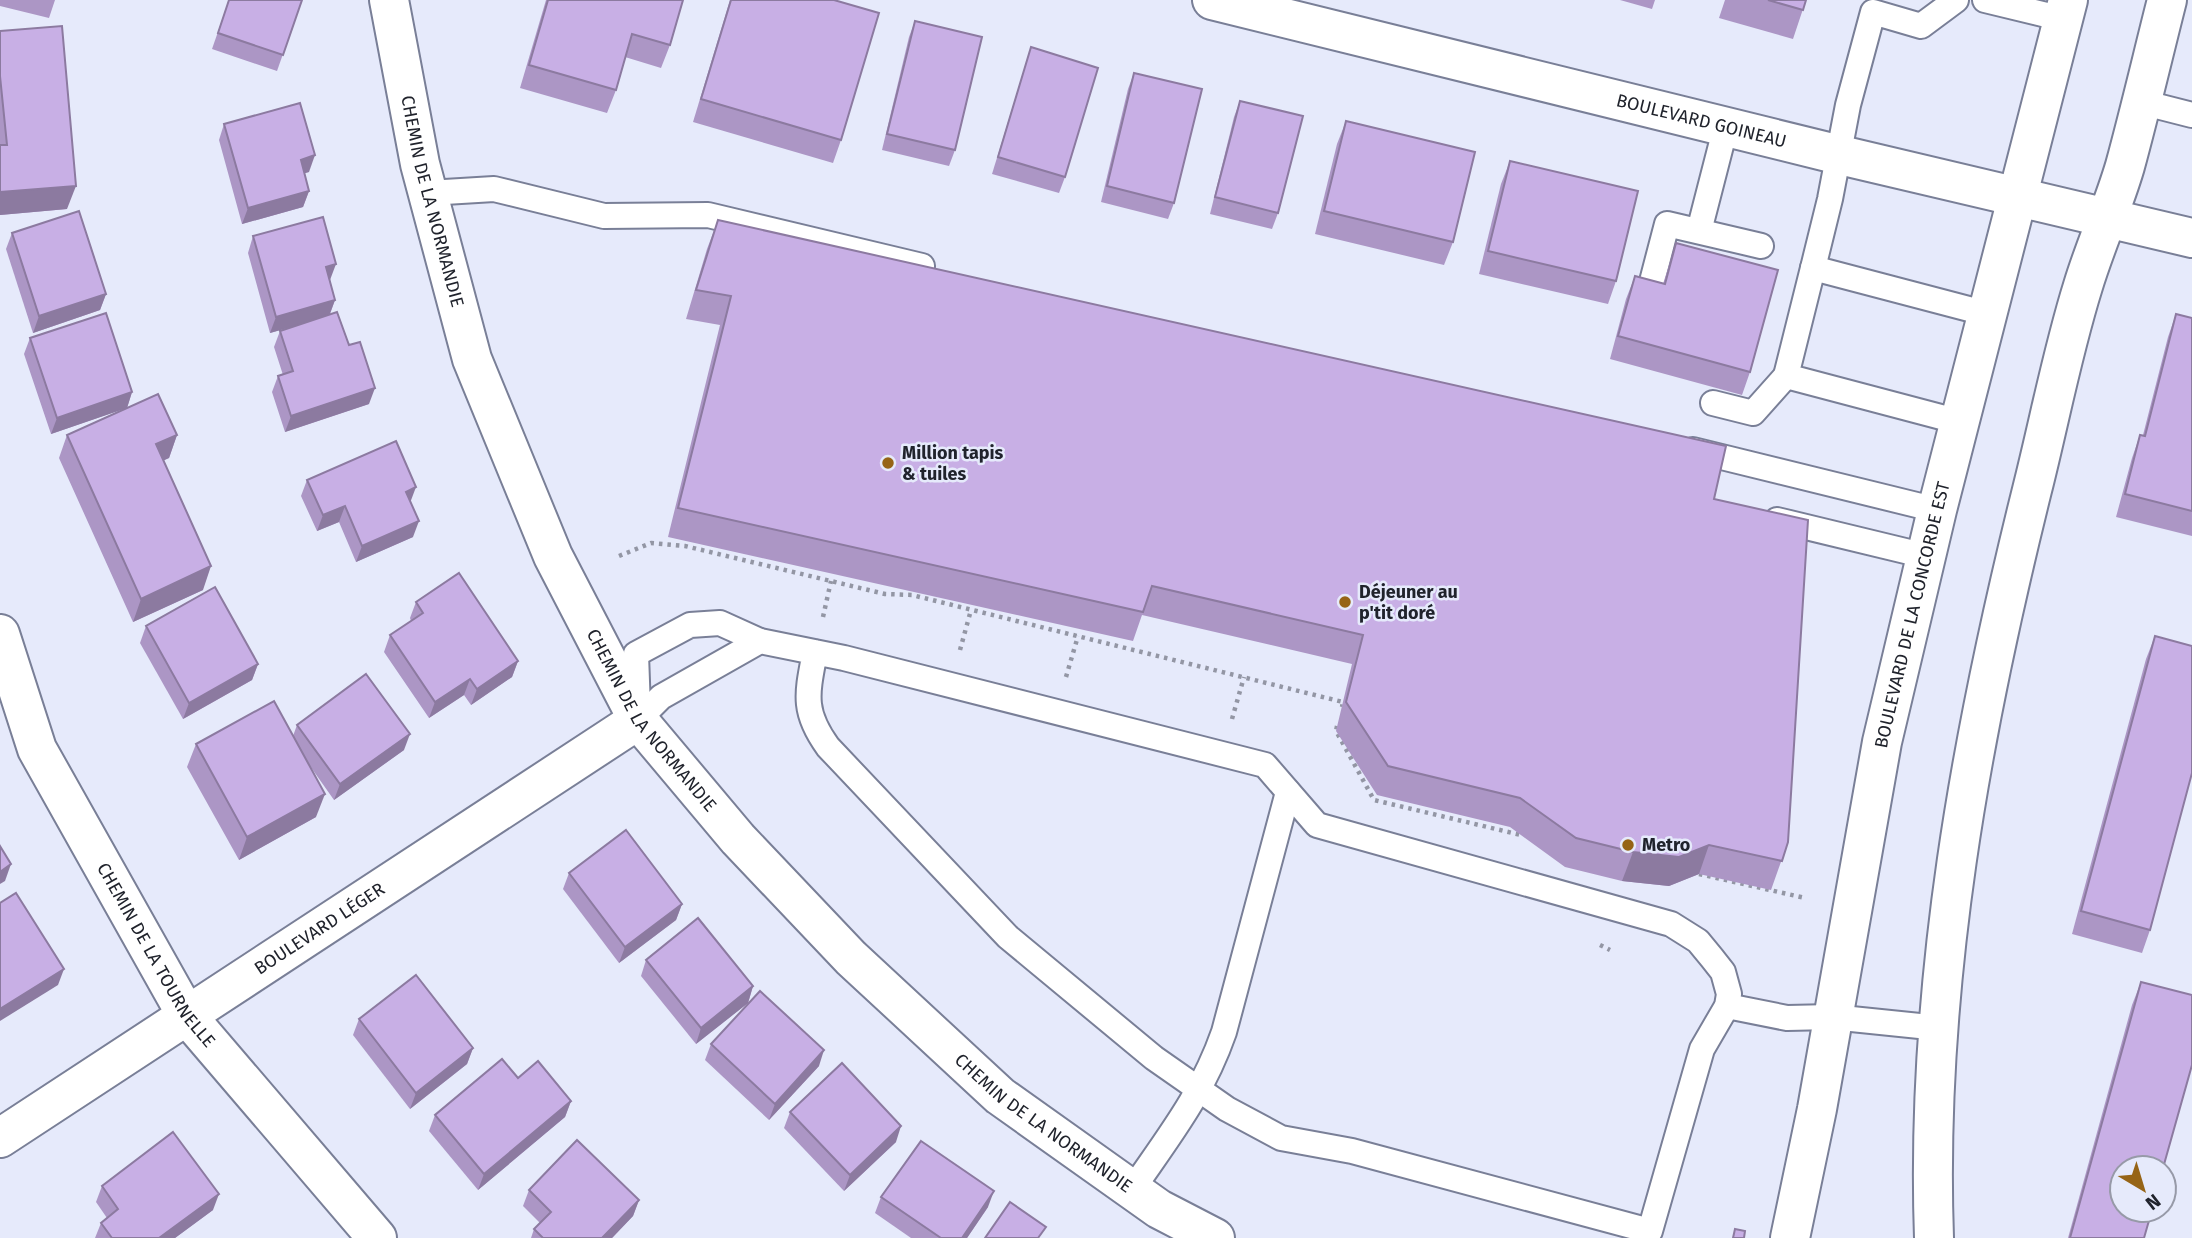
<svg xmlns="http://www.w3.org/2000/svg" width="2192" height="1238" font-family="'Fira Sans',sans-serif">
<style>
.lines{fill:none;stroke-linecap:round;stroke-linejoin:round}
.service-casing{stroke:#797f97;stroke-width:28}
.minor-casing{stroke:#797f97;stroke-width:42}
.tertiary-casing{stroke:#797f97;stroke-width:42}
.path{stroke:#9396a4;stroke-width:4.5;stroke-dasharray:3.5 5;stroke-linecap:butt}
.service{stroke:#fff;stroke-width:24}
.minor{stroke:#fff;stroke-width:38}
.tertiary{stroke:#fff;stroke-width:38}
.wall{fill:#ac96c5}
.shaded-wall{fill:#8c7aa0}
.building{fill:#c8afe5;stroke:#8c7aa0;stroke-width:2}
.poi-dot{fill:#966416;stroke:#e6eafb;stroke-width:2.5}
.labels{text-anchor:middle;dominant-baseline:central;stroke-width:5;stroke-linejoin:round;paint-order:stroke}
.street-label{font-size:18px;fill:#20232c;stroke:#e6eafb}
.poi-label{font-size:18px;font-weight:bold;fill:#20232c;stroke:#e6eafb;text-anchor:start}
</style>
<rect width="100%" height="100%" fill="#e6eafb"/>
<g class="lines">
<g class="service-casing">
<g id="service">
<path d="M1956 0 1921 26 1873 12 1848 105 1830 199 1813 268 1988 314"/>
<path d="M1985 0 2063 19"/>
<path d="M2141 102 2192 115"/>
<path d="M428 193 494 189 604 216 708 215 922 266"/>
<path d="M1699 231 1726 126"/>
<path d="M1813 268 1786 376 1960 422"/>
<path d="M1649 293 1667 224 1761 246"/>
<path d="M1713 403 1753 413 1786 376"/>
<path d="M1693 450 1937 510"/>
<path d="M1777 520 1926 556"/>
<path d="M638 709 636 654 690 625 720 623 760 641 844 658 1265 765 1317 825 1671 924 1698 941 1712 958 1723 972 1729 994 1727 1006 1702 1049 1650 1231 1352 1151 1281 1138 1227 1109 1154 1058 1008 937 828 747C802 711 807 694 815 652"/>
<path d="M638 720 661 697 760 641"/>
<path d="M1727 1006 1787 1018 1832 1017 1939 1028"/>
<path d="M1132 1190C1169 1136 1202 1095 1224 1032L1288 792"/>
</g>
</g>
<g class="minor-casing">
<g id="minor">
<path id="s1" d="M389 0 420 164 472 359 553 556 638 720 738 839 851 958 1000 1096 1159 1209 1215 1238"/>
<path id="s2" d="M1212 0 1840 155 2192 238"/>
<path id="s3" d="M0 634 37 749 187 1016 377 1238"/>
<path id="s4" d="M0 1138 638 720"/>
</g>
</g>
<g class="tertiary-casing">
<g id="tertiary">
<path id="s5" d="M1790 1238 1817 1109 1882 742 1937 510 2068 0"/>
<path d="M1934 1238C1925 985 1971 735 2032 490 2049 423 2062 353 2083 286 2095 246 2113 207 2125 166 2140 111 2153 55 2167 0"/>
</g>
</g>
<g class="path">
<path d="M619 556 651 543 685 546 885 594 912 595 1343 702 1342 707"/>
<path d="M823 617 831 581"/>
<path d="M960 650 971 610"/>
<path d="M1066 677 1078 636"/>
<path d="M1232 719 1244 677"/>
<path d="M1337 726 1336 731 1374 800 1521 835"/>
<path d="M1699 874 1805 898"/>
<path d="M1600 945 1610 950"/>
</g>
<use href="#service" class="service"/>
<use href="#minor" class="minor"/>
<use href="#tertiary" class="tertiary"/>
</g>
<g class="wall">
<path d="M0 0H55L49 18 0 6Z"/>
<path d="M229 0H302L277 71 212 49Z"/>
<path d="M546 0H683L670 45 661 68 625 57 616 90 607 113 520 88Z"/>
<path d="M730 0H834L841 140 833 163 693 122Z"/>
<path d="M1620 0H1655L1652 9Z"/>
<path d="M1725 0H1806L1793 39 1719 18Z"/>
<path d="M915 21 955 150 949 166 882 150 909 37Z"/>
<path d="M0 31 67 209 0 215Z"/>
<path d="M1031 47 1065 177 1059 193 992 174Z"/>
<path d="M1134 73 1174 203 1168 219 1101 202 1128 89Z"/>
<path d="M1240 101 1278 213 1272 229 1210 214 1234 117Z"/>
<path d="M1346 121 1453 242 1444 265 1315 234 1337 144Z"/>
<path d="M224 124 309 172 304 173 309 191 303 207 242 224 219 140Z"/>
<path d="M1510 161 1616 281 1608 304 1479 274 1501 184Z"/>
<path d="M718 220 1714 499 1788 842 1771 890 1699 874 1669 886 1622 881 1565 867 1510 827 1377 795 1336 731 1352 664 1142 615 1133 641 668 537 720 325 686 319 707 249Z"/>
<path d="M12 233 106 294 100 310 33 333 6 249Z"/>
<path d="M253 236 330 280 335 300 330 314 369 404 285 432 272 392 278 376 283 375 274 347 280 331 298 325 270 333 248 253Z"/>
<path d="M1676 243 1750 372 1742 395 1610 359 1626 299 1635 276 1663 284Z"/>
<path d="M2176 314 2192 318V536L2116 517 2132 458 2140 435H2143L2168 337Z"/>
<path d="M30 338 132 392 127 408 177 435 169 458 163 460 203 590 133 622 59 458 67 435 123 409 51 434 24 354Z"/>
<path d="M307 480 411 501 413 537 356 562 339 522 317 531 301 496Z"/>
<path d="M416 602 518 661 512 677 471 705 464 695 429 718 384 652 390 635 411 621 410 618Z"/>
<path d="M146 626 258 664 252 680 183 719 140 643Z"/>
<path d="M2155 636 2150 930 2142 953 2072 934 2146 659Z"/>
<path d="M297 725 404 750 334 800 310 766 316 817 239 860 187 767 196 744 293 736Z"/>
<path d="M569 873 682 904 676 920 619 963 563 889Z"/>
<path d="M646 960 753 986 748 1003 696 1044 641 976Z"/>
<path d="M2141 982 2144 1238H2068L2132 1005Z"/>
<path d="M359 1019 473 1048 467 1064 410 1109 353 1035Z"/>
<path d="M711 1044 819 1066 769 1120 705 1060Z"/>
<path d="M518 1078 571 1101 565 1117 478 1190 429 1131 435 1115Z"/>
<path d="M790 1112 896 1142 844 1191 784 1128Z"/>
<path d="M102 1186 213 1210 175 1238H95L101 1223 107 1218 96 1202Z"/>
<path d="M529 1190 639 1200 633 1216 612 1238H531L534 1229 540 1223 523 1206Z"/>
<path d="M881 1197 988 1207 967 1238H911L875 1213Z"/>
</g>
<g class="shaded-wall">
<path d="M315 155 309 172 295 176 301 160Z"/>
<path d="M76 186 67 209 0 215V192Z"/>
<path d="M309 191 303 207 242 224 248 208Z"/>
<path d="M336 264 330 280 320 283 326 267Z"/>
<path d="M106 294 100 310 33 333 39 316Z"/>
<path d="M335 300 329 316 270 333 276 317Z"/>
<path d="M375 388 369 404 285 432 291 416Z"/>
<path d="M132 392 127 408 51 434 57 418Z"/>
<path d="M177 435 169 458 148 468 156 444Z"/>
<path d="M416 487 410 503 406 492Z"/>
<path d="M345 506 339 522 317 531 323 515Z"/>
<path d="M419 521 413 537 356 562 362 546Z"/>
<path d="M211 566 203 590 133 622 141 599Z"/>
<path d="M518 661 512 677 471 705 477 689Z"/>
<path d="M258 664 252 680 183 719 189 703Z"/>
<path d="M470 679 464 695 429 718 435 702Z"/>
<path d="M410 734 404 750 334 800 340 784Z"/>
<path d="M325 794 316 817 239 860 247 837Z"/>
<path d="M1709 845 1699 874 1669 886 1622 881 1633 852Z"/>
<path d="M11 864 5 881 0 884V872Z"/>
<path d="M682 904 676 920 619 963 625 947Z"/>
<path d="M64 969 58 985 0 1021V1009Z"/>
<path d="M753 986 748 1003 696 1044 701 1028Z"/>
<path d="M473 1048 467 1064 410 1109 416 1093Z"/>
<path d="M824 1050 819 1066 769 1120 775 1104Z"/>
<path d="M571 1101 565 1117 478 1190 484 1174Z"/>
<path d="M901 1126 896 1142 844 1191 850 1175Z"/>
<path d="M994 1191 988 1207 967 1238H962Z"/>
<path d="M219 1194 213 1210 175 1238H159Z"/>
<path d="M639 1200 633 1216 612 1238H602Z"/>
</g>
<g class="building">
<path d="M229 0H302L283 55 218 33Z"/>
<path d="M548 0H683L670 45 632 34 616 90 529 65Z"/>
<path d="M731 0H834L879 13 841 140 701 99Z"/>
<path d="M1768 0H1806L1803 10Z"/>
<path d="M915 21 982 37 955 150 887 134Z"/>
<path d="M62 26 76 186 0 192V145H7L0 76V31Z"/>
<path d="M1031 47 1098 68 1065 177 998 157Z"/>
<path d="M1134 73 1202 89 1174 203 1107 186Z"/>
<path d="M1240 101 1303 116 1278 213 1215 197Z"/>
<path d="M300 103 315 155 301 160 309 191 248 208 224 124Z"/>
<path d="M1346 121 1475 152 1453 242 1324 211Z"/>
<path d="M1510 161 1638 191 1616 281 1488 251Z"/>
<path d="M79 211 106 294 39 316 12 233Z"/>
<path d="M323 217 336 264 326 267 335 300 276 317 253 236Z"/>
<path d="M718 220 1726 446 1714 499 1808 520 1788 842 1782 861 1709 845 1679 857 1633 852 1576 838 1520 798 1388 766 1346 702 1363 635 1152 586 1143 612 678 508 731 296 696 290Z"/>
<path d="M1676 243 1778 270 1750 372 1618 336 1635 276 1665 284Z"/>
<path d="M337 312 349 345 360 342 375 388 291 416 278 376 293 371 280 331Z"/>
<path d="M106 313 132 392 57 418 30 338Z"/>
<path d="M2176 314 2192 318V511L2125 494 2140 435 2145 436Z"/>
<path d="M158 394 177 435 156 444 211 566 141 599 67 435Z"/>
<path d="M396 441 416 487 406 492 419 521 362 546 345 506 323 515 307 480Z"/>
<path d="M459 573 518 661 477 689 470 679 435 702 390 635 423 613 416 602Z"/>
<path d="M215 587 258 664 189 703 146 626Z"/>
<path d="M2155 636 2192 646V773L2150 930 2081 911Z"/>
<path d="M366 674 410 734 340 784 297 725Z"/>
<path d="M274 701 325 794 247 837 196 744Z"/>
<path d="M626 830 682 904 625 947 569 873Z"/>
<path d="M0 846 11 864 0 872Z"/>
<path d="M16 893 64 969 0 1009V903Z"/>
<path d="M698 918 753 986 701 1028 646 960Z"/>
<path d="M416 975 473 1048 416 1093 359 1019Z"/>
<path d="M2141 982 2192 995V1065L2163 1168H2122V1210H2152L2144 1238H2070Z"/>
<path d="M760 991 824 1050 775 1104 711 1044Z"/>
<path d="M502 1059 518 1078 538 1061 571 1101 484 1174 435 1115Z"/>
<path d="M842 1063 901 1126 850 1175 790 1112Z"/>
<path d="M173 1132 219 1194 159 1238H112L101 1223 118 1209 102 1186Z"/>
<path d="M577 1140 639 1200 602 1238H543L534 1229 551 1212 529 1190Z"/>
<path d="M921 1141 994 1191 962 1238H941L881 1197Z"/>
<path d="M1010 1202 1046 1227 1038 1238H985Z"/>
<path d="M1735 1229 1745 1231 1744 1238H1733Z"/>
</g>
<g class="poi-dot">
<circle cx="888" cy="463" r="7"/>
<circle cx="1345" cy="602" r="7"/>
<circle cx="1628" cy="845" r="7"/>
</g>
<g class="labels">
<g class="street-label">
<text stroke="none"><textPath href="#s2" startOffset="504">BOULEVARD GOINEAU</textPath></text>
<text stroke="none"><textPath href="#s1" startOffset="206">CHEMIN DE LA NORMANDIE</textPath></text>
<text stroke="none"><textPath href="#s5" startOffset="635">BOULEVARD DE LA CONCORDE EST</textPath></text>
<text stroke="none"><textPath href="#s1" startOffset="774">CHEMIN DE LA NORMANDIE</textPath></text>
<text stroke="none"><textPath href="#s4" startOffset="382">BOULEVARD LÉGER</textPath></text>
<text stroke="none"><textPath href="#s3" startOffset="359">CHEMIN DE LA TOURNELLE</textPath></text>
<text stroke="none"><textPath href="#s1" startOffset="1340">CHEMIN DE LA NORMANDIE</textPath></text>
</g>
<g class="poi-label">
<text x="902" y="453">Million tapis<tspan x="902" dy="21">&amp; tuiles</tspan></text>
<text x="1359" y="592">Déjeuner au<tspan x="1359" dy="21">p'tit doré</tspan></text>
<text x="1642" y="845">Metro</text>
</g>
</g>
<g transform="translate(2143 1189) rotate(142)"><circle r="33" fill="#e6eafb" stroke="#979aa8" stroke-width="2"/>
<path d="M0-5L12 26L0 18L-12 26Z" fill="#966416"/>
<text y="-10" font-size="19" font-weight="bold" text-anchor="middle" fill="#20232c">N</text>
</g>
</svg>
